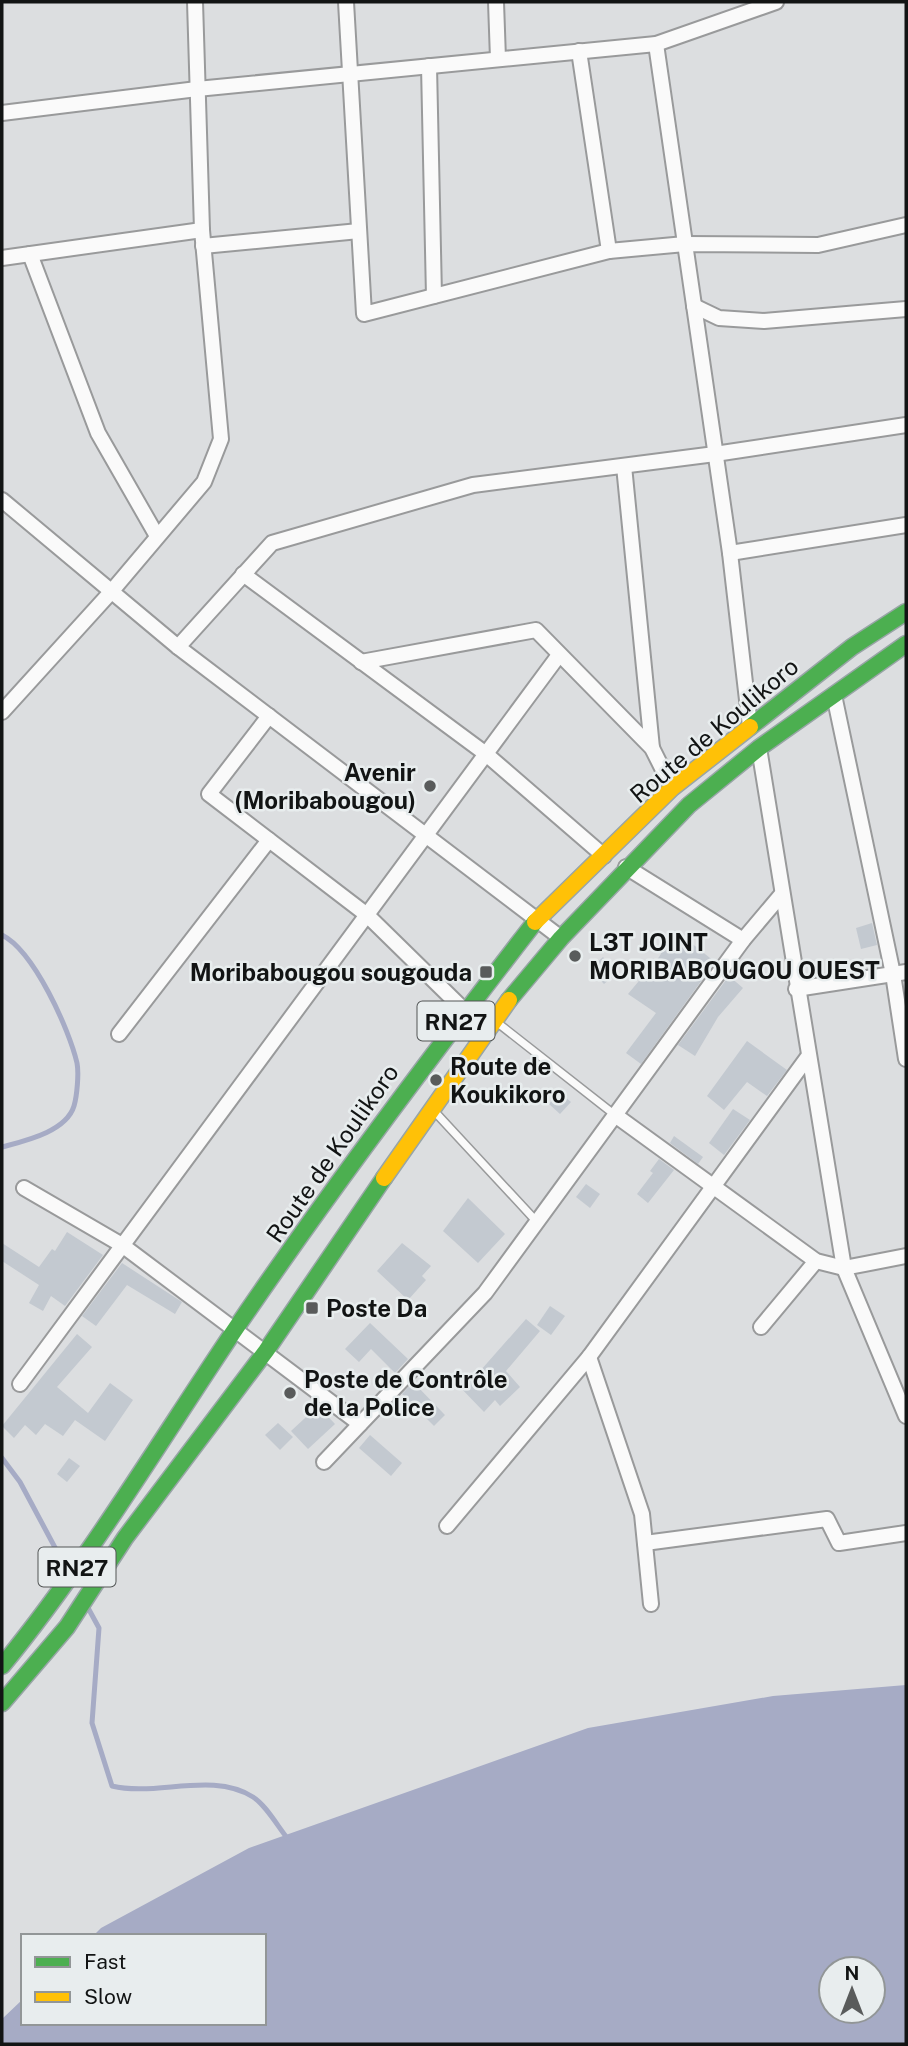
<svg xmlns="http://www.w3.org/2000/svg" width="908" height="2046" font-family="'Public Sans',sans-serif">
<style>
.water{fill:#a6abc5;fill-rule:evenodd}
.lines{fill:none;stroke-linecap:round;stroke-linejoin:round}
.stream{stroke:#a6abc5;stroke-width:5}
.building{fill:#c3c9d0}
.lane-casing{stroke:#999a9b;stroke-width:10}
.street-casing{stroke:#999a9b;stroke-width:18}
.fast-casing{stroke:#98a5a6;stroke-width:19}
.slow-casing{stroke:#98a5a6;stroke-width:19}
.lane{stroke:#fafafa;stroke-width:7}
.street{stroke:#fafafa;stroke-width:14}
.fast{stroke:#4caf50;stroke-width:16}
.slow{stroke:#ffc107;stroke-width:16}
.poi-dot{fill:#595b5b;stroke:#e8edee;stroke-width:2.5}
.labels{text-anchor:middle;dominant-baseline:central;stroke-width:5;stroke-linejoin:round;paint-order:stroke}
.shield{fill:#e8edee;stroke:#525555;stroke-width:2}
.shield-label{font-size:23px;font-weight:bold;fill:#121414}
.street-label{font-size:24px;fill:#121414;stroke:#e8edee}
.poi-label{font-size:24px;font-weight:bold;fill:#121414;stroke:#e8edee;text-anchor:start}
</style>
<rect width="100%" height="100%" fill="#dcdee0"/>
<path class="water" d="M906 1685V2044H2V2019L23 1999V2023H264V1936H93L101 1928 249 1848 588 1728 773 1696ZM831 1969H873V2011H831Z"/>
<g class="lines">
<g class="stream">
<path d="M2 935C34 951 69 1029 77 1063 79 1073 77 1096 74 1106 66 1132 24 1141 2 1147"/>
<path d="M2 1458 20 1482 67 1570"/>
<path d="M87 1606 99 1628 92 1723 112 1786C156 1797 212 1771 253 1797 266 1805 278 1827 288 1839"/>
</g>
</g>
<g class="building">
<path d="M872 923 877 945 861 949 856 928Z"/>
<path d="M675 930 715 962 641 1064 626 1053 656 1013 628 994 659 957Z"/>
<path d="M603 957 617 973 604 984 590 969Z"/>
<path d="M729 976 743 988 718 1017 695 1056 678 1045Z"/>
<path d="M747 1041 787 1070 767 1096 747 1082 724 1110 707 1096Z"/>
<path d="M559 1092 571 1102 560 1114 549 1104Z"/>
<path d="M733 1109 750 1120 724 1155 709 1143Z"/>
<path d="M674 1136 703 1157 698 1164 670 1143Z"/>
<path d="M659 1159 674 1170 648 1203 637 1194 653 1173 650 1171Z"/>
<path d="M586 1184 600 1194 590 1208 576 1197Z"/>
<path d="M468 1198 505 1234 478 1263 443 1231Z"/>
<path d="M67 1232 103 1255 65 1306 51 1296 43 1311 29 1303 39 1285 2 1261V1243L39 1267 52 1249 55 1251Z"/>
<path d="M402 1243 431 1266 422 1276 426 1280 408 1300 377 1271Z"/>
<path d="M122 1263 182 1302 175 1314 127 1285 96 1326 82 1316Z"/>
<path d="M550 1306 565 1316 551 1335 537 1325Z"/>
<path d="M526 1319 540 1331 506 1371 520 1387 500 1406 495 1400 484 1412 457 1384 467 1374 473 1379Z"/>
<path d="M370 1323 408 1359 395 1373 371 1349 359 1362 345 1349Z"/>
<path d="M77 1334 92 1347 57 1387 88 1413 110 1383 133 1400 105 1441 75 1420 63 1436 45 1424 36 1435 25 1425 14 1438 2 1426Z"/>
<path d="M413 1382 445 1415 434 1426 402 1394Z"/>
<path d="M318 1406 335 1424 308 1449 291 1431Z"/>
<path d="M278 1423 293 1437 280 1450 265 1435Z"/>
<path d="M370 1435 402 1463 391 1476 359 1448Z"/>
<path d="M69 1458 80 1466 67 1482 57 1474Z"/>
</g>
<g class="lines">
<g class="lane-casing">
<g id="lane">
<path d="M494 1020 615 1115"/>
<path d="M435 1112 537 1222"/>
</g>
</g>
<g class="street-casing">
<g id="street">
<path d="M346 2 364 314 609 251 685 244 818 245 906 225"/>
<path d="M496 2 498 59"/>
<path d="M656 44 730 553 750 726"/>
<path d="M579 51 609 251"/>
<path d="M429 66 434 296"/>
<path d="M2 113 197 89 656 44 776 2"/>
<path d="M203 246 359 231"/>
<path d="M30 254 98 433 157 536"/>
<path d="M2 258 202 230"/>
<path d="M694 306 719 318 764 321 906 309"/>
<path d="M624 466 652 748"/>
<path d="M2 500 178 647 561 938"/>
<path d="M730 553 906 525"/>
<path d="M243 574 486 754 604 856"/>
<path d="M178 647 272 543 473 485 715 454 906 425"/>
<path d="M361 662 536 630 652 748 672 788"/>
<path d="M834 695 893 974 906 1059"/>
<path d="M2 712 111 592 204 482 221 439 202 230 195 2"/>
<path d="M269 716 209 794 367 915 464 1010"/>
<path d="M759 748 844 1268 906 1416"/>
<path d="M626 867 743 940"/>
<path d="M796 989 906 972"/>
<path d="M119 1034 269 840"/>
<path d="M615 1115 816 1261 844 1268 906 1256"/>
<path d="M24 1188 122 1245 360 1424"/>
<path d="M761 1327 816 1261"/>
<path d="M589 1357 642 1514 651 1604"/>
<path d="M20 1384 559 655"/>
<path d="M324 1462 485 1293 743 940 781 895"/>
<path d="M447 1526 589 1357 807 1058"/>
<path d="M645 1543 827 1519 839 1543 906 1533"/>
</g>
</g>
<g class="fast-casing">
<g id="fast">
<path d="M750 727 852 647 906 612"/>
<path d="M509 1000 561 938 689 805 759 748 906 644"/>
<path d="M2 1666C88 1561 158 1444 234 1331 329 1191 431 1056 535 922"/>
<path d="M2 1703 67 1627 125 1538 266 1351 384 1178"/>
</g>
</g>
<g class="slow-casing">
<g id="slow">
<path d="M535 922 672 788 750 727"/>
<path d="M384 1178 509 1000"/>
</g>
</g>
<use href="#lane" class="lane"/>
<use href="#street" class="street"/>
<use href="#fast" class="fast"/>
<use href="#slow" class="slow"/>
</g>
<g class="poi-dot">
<circle cx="430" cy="786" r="7"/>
<circle cx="575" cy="956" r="7"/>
<rect x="479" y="965" width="14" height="14" rx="3.5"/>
<circle cx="436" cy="1080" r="7"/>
<rect x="305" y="1301" width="14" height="14" rx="3.5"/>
<circle cx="290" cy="1393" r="7"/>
</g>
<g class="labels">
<g class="shield">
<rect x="417.5" y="1001.5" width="77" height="39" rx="5"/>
<rect x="38.5" y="1547.5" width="77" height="39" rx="5"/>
</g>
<g class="shield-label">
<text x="456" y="1021">RN27</text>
<text x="77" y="1567">RN27</text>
</g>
<g class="street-label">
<text transform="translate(714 730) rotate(-40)">Route de Koulikoro</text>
<text transform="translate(332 1153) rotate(-55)">Route de Koulikoro</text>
</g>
<g class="poi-label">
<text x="416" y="772" text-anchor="end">Avenir<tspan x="416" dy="28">(Moribabougou)</tspan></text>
<text x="589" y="942">L3T JOINT<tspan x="589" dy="28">MORIBABOUGOU OUEST</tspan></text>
<text x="472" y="972" text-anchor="end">Moribabougou sougouda</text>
<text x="450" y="1066">Route de<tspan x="450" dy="28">Koukikoro</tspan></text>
<text x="326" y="1308">Poste Da</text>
<text x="304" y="1379">Poste de Contrôle<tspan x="304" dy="28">de la Police</tspan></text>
</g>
</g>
<rect width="908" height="2046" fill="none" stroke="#121414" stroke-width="7"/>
<rect x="21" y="1934" width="245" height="91" fill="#e8edee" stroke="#929697" stroke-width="2"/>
<rect x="35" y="1957" width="35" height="10" fill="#4caf50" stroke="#929697" stroke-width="2"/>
<text x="84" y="1969" font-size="21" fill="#121414">Fast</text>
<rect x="35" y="1992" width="35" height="10" fill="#ffc107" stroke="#929697" stroke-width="2"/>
<text x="84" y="2004" font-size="21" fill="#121414">Slow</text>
<g transform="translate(852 1990)"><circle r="33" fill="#e8edee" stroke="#929697" stroke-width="2"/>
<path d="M0-5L12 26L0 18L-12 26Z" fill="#595b5b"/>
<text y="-10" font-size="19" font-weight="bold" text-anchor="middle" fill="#121414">N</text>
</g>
</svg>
